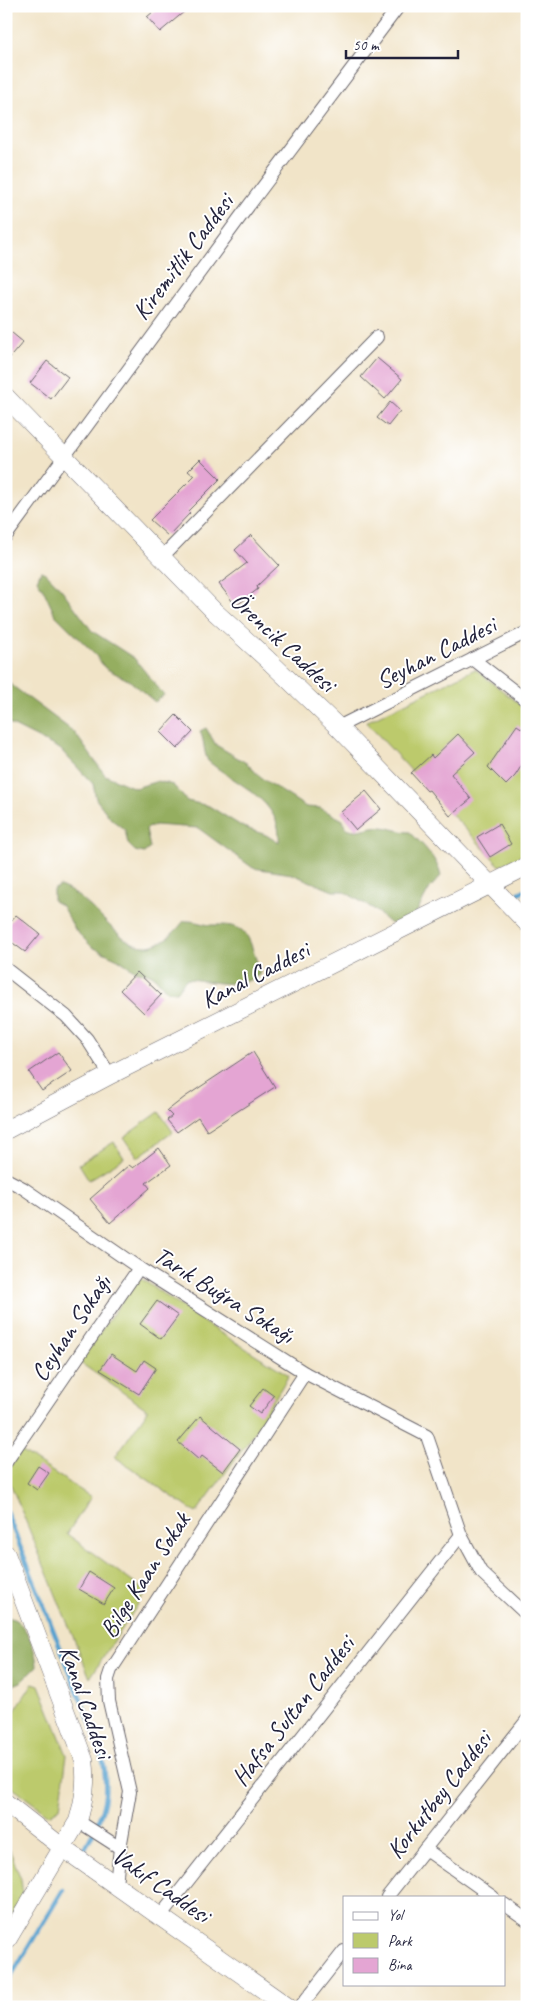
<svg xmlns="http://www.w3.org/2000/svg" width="533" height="2013" font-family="Caveat,sans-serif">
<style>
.green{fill:#bcca6c;stroke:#6f7654}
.forest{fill:#95ae60;stroke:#5c684e}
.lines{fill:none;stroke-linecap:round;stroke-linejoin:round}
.stream{stroke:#58a2cf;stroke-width:4.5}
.building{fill:#e4a5d3}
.street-casing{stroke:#6a666c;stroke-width:14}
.secondary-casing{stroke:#6a666c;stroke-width:19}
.street{stroke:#fff;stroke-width:12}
.secondary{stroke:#fff;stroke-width:18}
.labels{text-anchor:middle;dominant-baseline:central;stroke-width:4;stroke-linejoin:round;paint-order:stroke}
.street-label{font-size:25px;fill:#22223b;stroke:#fff}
</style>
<rect width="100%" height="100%" fill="#fff"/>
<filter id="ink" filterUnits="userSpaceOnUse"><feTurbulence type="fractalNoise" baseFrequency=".02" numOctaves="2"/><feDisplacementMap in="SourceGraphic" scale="10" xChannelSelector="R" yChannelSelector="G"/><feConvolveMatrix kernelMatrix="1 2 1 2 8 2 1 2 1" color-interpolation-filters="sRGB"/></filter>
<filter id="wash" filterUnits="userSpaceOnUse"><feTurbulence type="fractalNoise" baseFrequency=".0096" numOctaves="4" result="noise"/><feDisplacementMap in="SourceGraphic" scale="20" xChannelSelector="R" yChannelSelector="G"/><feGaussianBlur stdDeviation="1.12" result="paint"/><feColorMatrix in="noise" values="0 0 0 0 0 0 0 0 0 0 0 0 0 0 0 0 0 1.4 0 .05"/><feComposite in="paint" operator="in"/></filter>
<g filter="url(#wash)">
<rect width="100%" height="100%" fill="#f1e4c8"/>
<g class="green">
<path d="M475 669 527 710V853L500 866 366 722Z"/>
<path d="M159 1112 173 1132 138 1157 124 1137Z"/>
<path d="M114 1142 124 1158 89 1180 79 1164Z"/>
<path d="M139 1277 206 1324 289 1375 251 1438 196 1513 115 1457 148 1410 79 1362Z"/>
<path d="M21 1451 91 1497 67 1534 146 1592 90 1678 6 1473Z"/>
<path d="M33 1683 39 1685 67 1755 60 1808 49 1815 6 1783V1724Z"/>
<path d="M6 1841 21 1879 23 1896 6 1924Z"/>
</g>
<g class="forest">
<path d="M41 571 47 574 62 590 92 631 134 658 164 695 155 702 130 681 105 668 94 653 55 615 43 589 37 580Z"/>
<path d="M6 681 74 732 105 775 135 788 158 781 173 785 187 801 209 806 243 827 266 835 279 843C283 800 235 784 208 761 203 751 205 742 200 731L206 728 216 745 248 764 261 778 306 807 320 808 343 820 345 827C357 833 361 829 373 827 386 825 397 832 410 832 423 845 437 858 441 876L430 888 415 915 399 925 389 923 374 909 343 891H333L292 874 253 868 198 828 155 825 146 829 150 848 144 853 135 851 128 844 125 830 111 819 96 799 93 784 60 749 6 722Z"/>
<path d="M60 886C108 904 131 987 184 921 195 920 205 926 215 925 253 924 247 940 260 969L259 975C236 991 212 980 186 979L176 992 167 991 155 977 148 973 137 972 118 959 92 947 76 931 62 906 53 901V890Z"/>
<path d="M6 1617C26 1618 36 1650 37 1666L21 1682 11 1686 6 1690Z"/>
</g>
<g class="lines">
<g class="stream">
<path d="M519 893 527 889"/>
<path d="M6 1511 101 1750C110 1791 106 1811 85 1848"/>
<path d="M6 1984 63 1890"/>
</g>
</g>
<g id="blocks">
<g class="building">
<path d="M160 6H191L160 32 147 17Z"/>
<path d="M6 328 23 342 6 362Z"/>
<path d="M377 358 402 379 385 399 361 377Z"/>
<path d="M47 361 68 377 51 399 30 383Z"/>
<path d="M390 402 400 411 388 426 377 418Z"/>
<path d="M200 459 220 479 188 511 190 513 168 536 150 520 194 476 188 471Z"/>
<path d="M251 535 279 565 257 586 258 589 236 606 219 584 247 563 235 550Z"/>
<path d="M176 715 193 732 177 749 160 732Z"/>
<path d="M517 725 527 732V757L515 776 506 785 488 767Z"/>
<path d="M458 734 475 752 451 774 471 799 450 816 429 790 427 791 411 773 431 755 433 758Z"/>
<path d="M366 791 381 809 356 830 341 812Z"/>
<path d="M499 824 511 844 490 857 477 837Z"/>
<path d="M16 915 40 934 25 952 6 938V927Z"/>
<path d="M137 972 161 995 144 1013 120 990Z"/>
<path d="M58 1052 72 1071 42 1091 29 1072Z"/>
<path d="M253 1052 275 1087 207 1131 198 1117 177 1132 167 1120 172 1116 167 1111 185 1097Z"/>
<path d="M159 1148 171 1165 146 1183 150 1188 110 1223 90 1199 129 1165 133 1168Z"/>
<path d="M157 1301 178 1316 161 1339 140 1324Z"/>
<path d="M111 1354 137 1371 144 1360 156 1368 139 1394 100 1370Z"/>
<path d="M263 1388 274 1396 260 1414 249 1406Z"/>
<path d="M200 1416 240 1449 223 1472 202 1456 199 1460 178 1442Z"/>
<path d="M38 1466 49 1473 37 1490 27 1483Z"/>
<path d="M89 1572 114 1588 104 1604 79 1589Z"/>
</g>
</g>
</g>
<g filter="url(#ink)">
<use href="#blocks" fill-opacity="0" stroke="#6a666c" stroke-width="1"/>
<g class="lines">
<g class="street-casing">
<g id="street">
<path d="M6 536 241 216 399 6"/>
<path d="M161 558 377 337"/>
<path d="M473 659 527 701"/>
<path d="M338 727 527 632"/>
<path d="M6 969 66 1016 87 1039 110 1075"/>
<path d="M6 1179 23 1188 139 1268 305 1373 427 1436 461 1535 481 1572 527 1615"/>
<path d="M6 1462 139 1268"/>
<path d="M78 1821 120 1848"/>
<path d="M425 1849 493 1897"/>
<path d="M116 1884 120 1848 130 1792 109 1701 108 1679 111 1670 305 1373"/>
<path d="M387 1897 527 1720"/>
<path d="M504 1904 527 1920"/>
<path d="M161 1915 461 1535"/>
<path d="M300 2007 344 1951"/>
</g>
</g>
<g class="secondary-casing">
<g id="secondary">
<path d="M6 397 215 612 267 659 338 727 527 923"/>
<path d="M6 1130 110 1075 527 866"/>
<path d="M6 1554 84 1760C87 1782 84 1800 78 1821L6 1942"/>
<path d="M6 1803 63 1848 288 2007"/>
</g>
</g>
<use href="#street" class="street"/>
<use href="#secondary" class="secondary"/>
</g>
</g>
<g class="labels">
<g class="street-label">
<text transform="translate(183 257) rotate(-53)">Kiremitlik Caddesi</text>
<text transform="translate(283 642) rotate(43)">Örencik Caddesi</text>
<text transform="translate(436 653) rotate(-27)">Seyhan Caddesi</text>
<text transform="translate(255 975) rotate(-27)">Kanal Caddesi</text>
<text transform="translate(224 1295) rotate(32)">Tarık Buğra Sokağı</text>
<text transform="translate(71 1328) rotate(-56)">Ceyhan Sokağı</text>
<text transform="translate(145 1575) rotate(-57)">Bilge Kaan Sokak</text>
<text transform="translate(86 1702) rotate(71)">Kanal Caddesi</text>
<text transform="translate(293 1711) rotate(-52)">Hafsa Sultan Caddesi</text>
<text transform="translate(439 1795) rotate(-52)">Korkutbey Caddesi</text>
<text transform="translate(161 1885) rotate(35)">Vakıf Caddesi</text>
</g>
</g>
<rect width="533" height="2013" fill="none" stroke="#fff" stroke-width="25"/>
<rect x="343" y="1896" width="162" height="90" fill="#ffffff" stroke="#a7a7b1"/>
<rect x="353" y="1912" width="25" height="8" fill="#ffffff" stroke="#a7a7b1"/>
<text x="388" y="1920" font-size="15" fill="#22223b">Yol</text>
<rect x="353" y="1933" width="25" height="15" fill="#bcca6c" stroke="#a7a7b1"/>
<text x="388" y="1946" font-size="15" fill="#22223b">Park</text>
<rect x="353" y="1958" width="25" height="15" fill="#e4a5d3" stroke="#a7a7b1"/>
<text x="388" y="1970" font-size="15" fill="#22223b">Bina</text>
<path d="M346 50v8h112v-8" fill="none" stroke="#22223b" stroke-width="2.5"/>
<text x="353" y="50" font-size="15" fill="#22223b" stroke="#ffffff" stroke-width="4" paint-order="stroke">50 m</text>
</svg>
